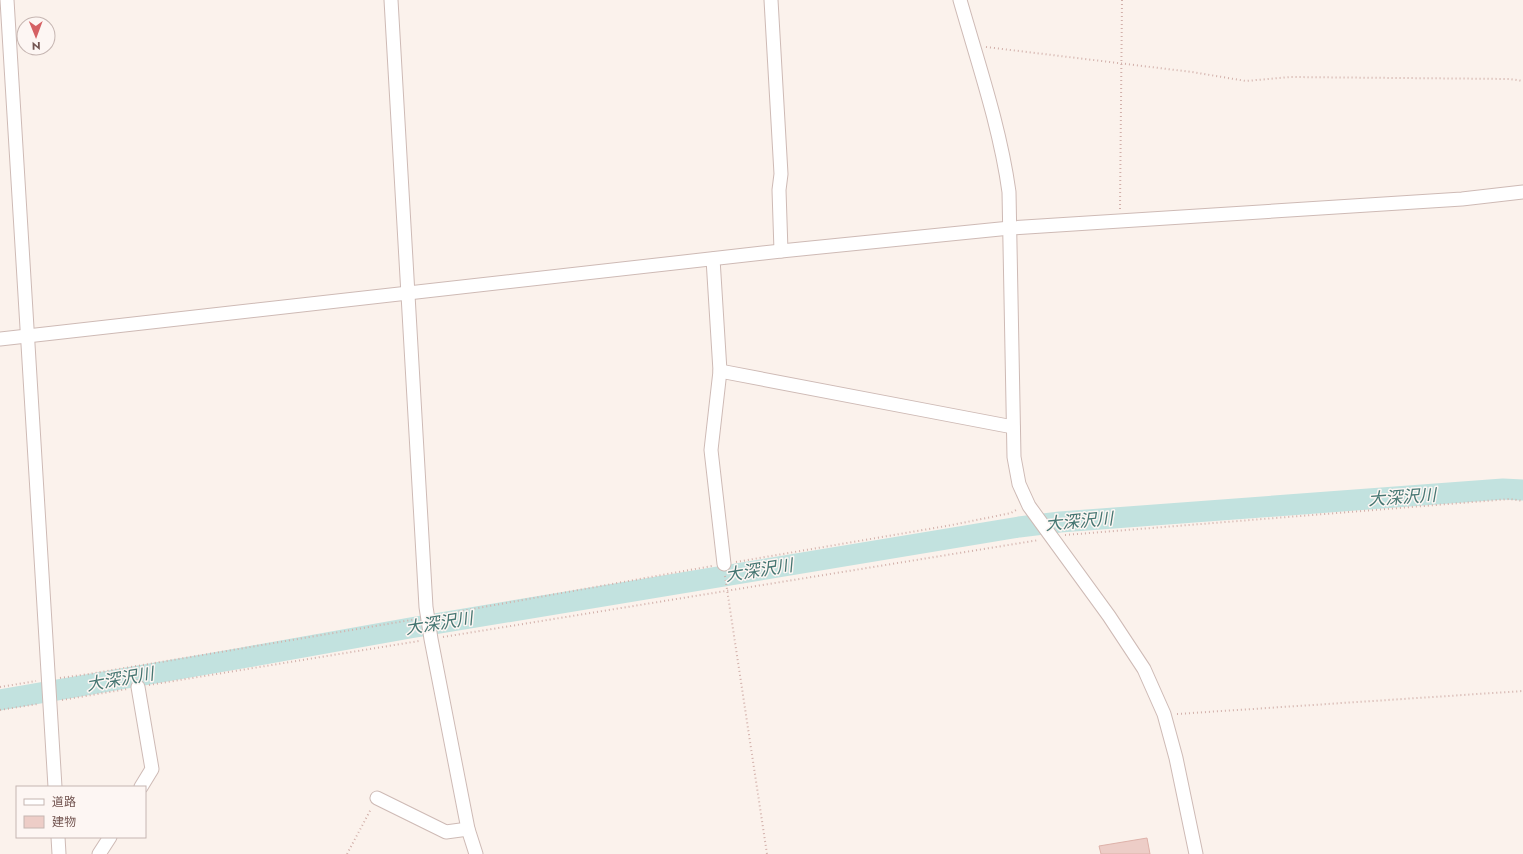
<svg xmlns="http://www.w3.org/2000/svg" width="1523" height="854" font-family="Jost,'Noto Sans JP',sans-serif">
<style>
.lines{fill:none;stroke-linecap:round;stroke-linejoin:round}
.river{stroke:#c2e2df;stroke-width:21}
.building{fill:#edcdc7;stroke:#deb1a9}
.minor-casing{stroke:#cebab5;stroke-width:15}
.path{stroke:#d2b0aa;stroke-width:2;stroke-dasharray:1 3;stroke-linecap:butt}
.minor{stroke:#fff;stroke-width:13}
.labels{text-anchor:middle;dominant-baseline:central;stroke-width:3;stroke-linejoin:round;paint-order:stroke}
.water-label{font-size:17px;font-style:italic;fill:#467672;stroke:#fdf6f3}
</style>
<rect width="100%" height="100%" fill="#fbf2ec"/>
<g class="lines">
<path class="river" d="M0 700 242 658 410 628 1019 527 1060 522 1503 489 1523 490"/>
</g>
<path class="building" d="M1147 838 1150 854H1101L1099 846Z"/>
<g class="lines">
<g class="minor-casing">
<g id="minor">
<path d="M7 0 55 787"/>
<path d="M391 0 426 607 431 639 468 829 476 854"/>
<path d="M771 0 781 174 779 190 781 251"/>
<path d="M960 0C978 63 1000 127 1009 192L1014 457 1019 484 1029 506 1109 616 1144 669 1164 714 1176 758 1196 854"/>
<path d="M713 259 720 371 711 450 724 564"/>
<path d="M0 339 781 251 1010 228 1462 199 1523 192"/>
<path d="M720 371 1013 427"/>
<path d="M138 687 152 769 141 787"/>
<path d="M377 798 446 832 468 829"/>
<path d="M58 837 59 854"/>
<path d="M99 854 110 837"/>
</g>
</g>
<g class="path">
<path d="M986 47 1192 72 1246 81 1290 77 1510 79 1523 81"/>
<path d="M1120 209 1122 0"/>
<path d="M1065 535 1510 499 1523 501"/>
<path d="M736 562 952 525 1011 513 1018 509"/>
<path d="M725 576 767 854"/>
<path d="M439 615 712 566"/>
<path d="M443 637 1039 540"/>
<path d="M60 678 89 674 417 619"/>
<path d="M149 685 419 641"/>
<path d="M0 687 36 681"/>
<path d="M62 700 127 689"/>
<path d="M0 710 38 704"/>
<path d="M1177 714 1523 691"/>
<path d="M347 854 371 809"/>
</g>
<use href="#minor" class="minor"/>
</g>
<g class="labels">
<g class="water-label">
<text transform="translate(1402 497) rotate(-4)">大深沢川</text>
<text transform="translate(1079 521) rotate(-5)">大深沢川</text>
<text transform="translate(759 570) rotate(-9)">大深沢川</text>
<text transform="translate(439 623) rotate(-9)">大深沢川</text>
<text transform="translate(120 679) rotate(-10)">大深沢川</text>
</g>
</g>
<rect x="16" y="786" width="130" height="52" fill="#fdf6f3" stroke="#c6b6b2"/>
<rect x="24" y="799" width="20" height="6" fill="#ffffff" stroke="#c6b6b2"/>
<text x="52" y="806" font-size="12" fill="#735551">道路</text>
<rect x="24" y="816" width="20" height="12" fill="#edcdc7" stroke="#c6b6b2"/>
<text x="52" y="826" font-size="12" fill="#735551">建物</text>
<g transform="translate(36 36) rotate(179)"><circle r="19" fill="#fdf6f3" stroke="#c6b6b2"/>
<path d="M0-3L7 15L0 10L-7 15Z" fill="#d56164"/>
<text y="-6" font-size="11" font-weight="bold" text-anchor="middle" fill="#735551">N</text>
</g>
</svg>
